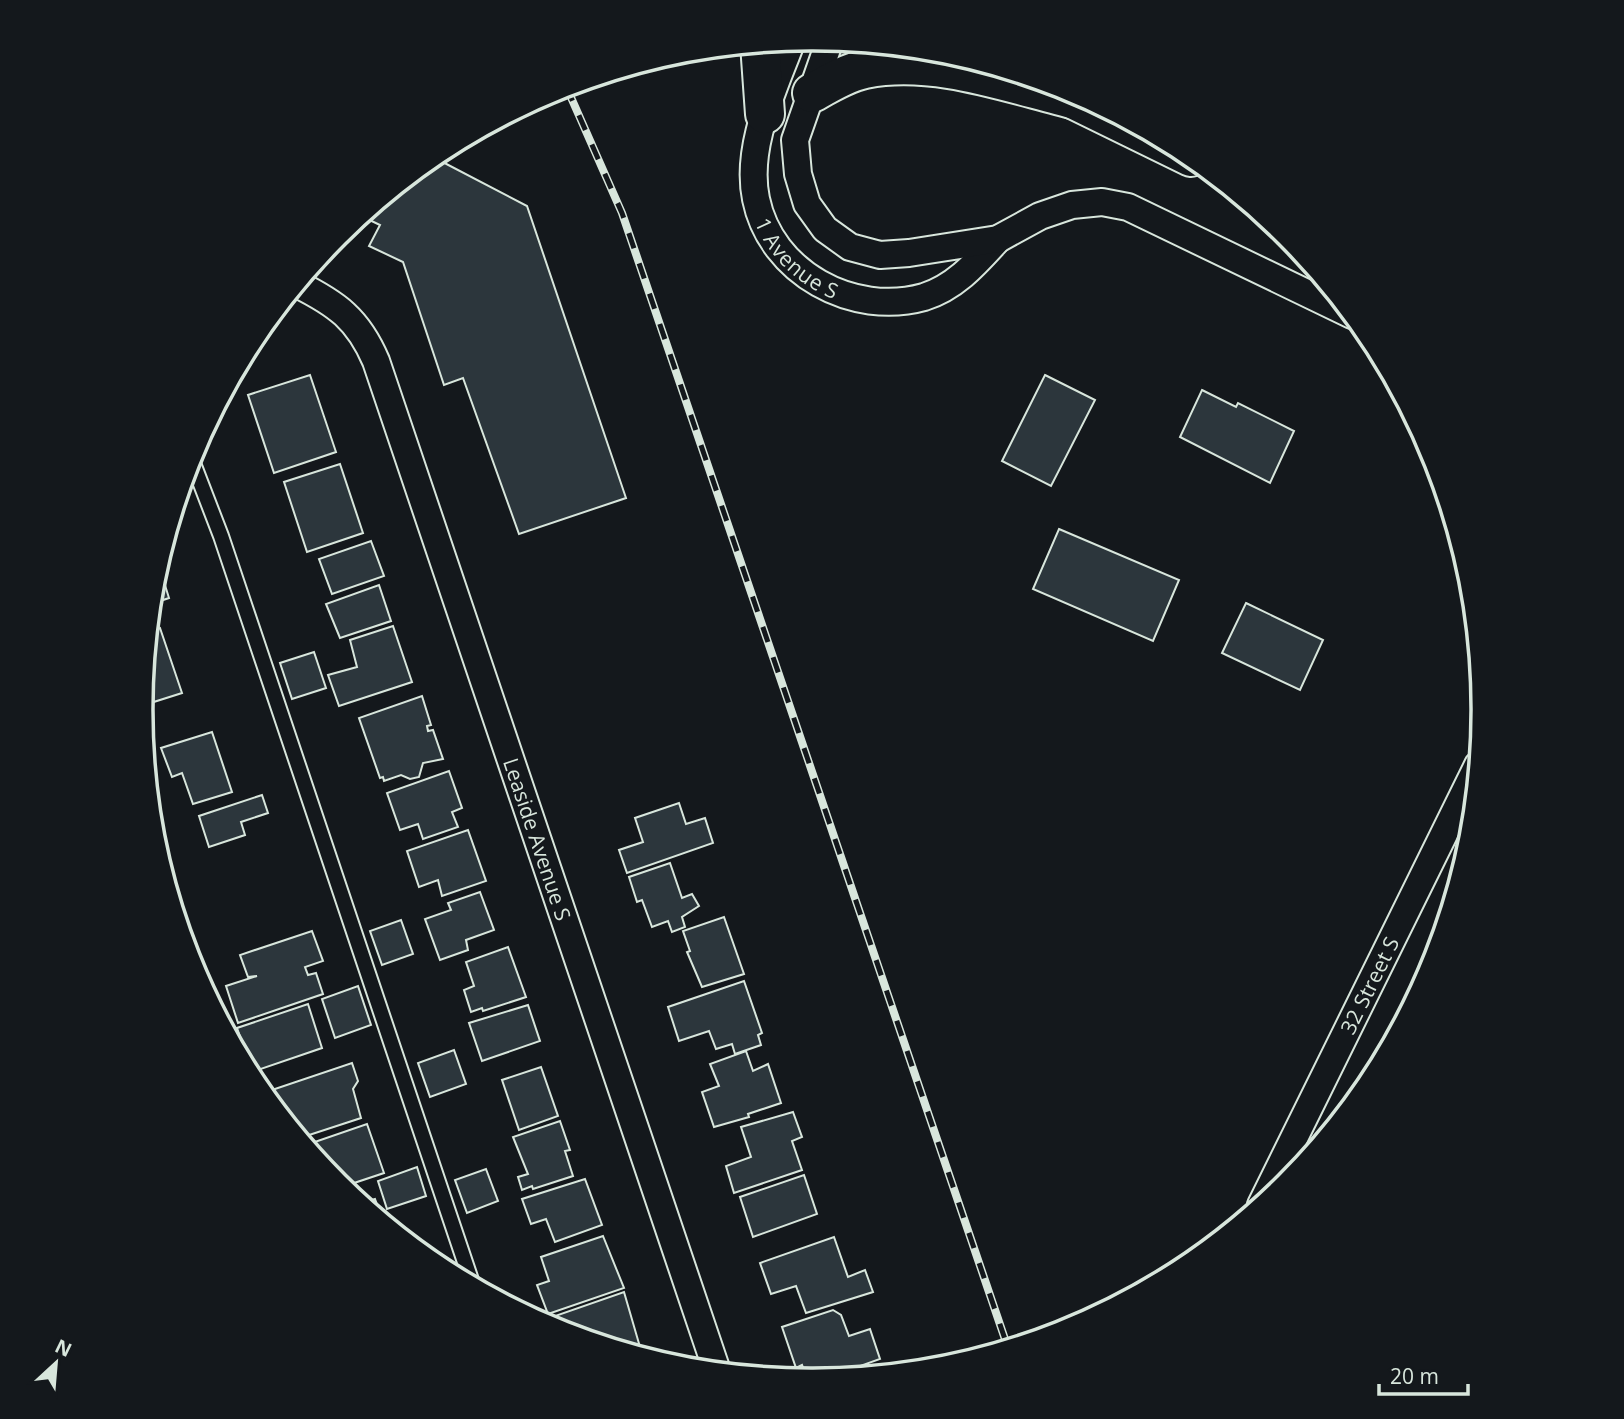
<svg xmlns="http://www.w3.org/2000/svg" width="1624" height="1419" font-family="'Open Sans',sans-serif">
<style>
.building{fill:#2c363c;stroke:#d8e6dc;stroke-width:2}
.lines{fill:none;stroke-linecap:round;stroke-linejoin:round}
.lane-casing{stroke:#d8e6dc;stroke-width:18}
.street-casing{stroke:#d8e6dc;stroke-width:30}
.highway-casing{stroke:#d8e6dc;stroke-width:42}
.lane{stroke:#14181c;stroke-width:14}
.street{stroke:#14181c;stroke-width:26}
.highway{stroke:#14181c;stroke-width:38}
.rail-casing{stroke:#d8e6dc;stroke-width:8}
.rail{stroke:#14181c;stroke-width:5;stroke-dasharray:16;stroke-linecap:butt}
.labels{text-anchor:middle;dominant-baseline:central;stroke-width:5;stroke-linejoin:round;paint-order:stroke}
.street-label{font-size:21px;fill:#d8e6dc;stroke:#14181c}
.rim{fill:none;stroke:#d8e6dc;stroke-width:3.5}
</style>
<rect width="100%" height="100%" fill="#14181c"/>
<g class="building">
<path d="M433 157 527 206 626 498 519 534 463 378 444 385 403 262 369 246 380 225 361 216Z"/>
<path d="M256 334 260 336 228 400 222 397Z"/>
<path d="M310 375 336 452 274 473 248 395Z"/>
<path d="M1045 375 1095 400 1051 486 1002 461Z"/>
<path d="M1202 390 1236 407 1238 403 1294 431 1270 483 1180 437Z"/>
<path d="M340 464 363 533 307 552 284 482Z"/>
<path d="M1059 529 1179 580 1153 641 1033 589Z"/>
<path d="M371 541 384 576 332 594 319 559Z"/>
<path d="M160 569 169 598 151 604 154 578Z"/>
<path d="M379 585 391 621 340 638 326 604Z"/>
<path d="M1246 603 1323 640 1300 690 1222 653Z"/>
<path d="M393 626 412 682 339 706 328 675 357 667 350 640Z"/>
<path d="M160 628 182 693 141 706 149 632Z"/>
<path d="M314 652 326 688 292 699 280 663Z"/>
<path d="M422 696 431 725 427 726 428 731 433 730 443 759 423 763 419 777 410 779 401 775 384 781 383 777 380 778 359 718Z"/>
<path d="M212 732 232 792 193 804 182 773 172 777 161 748Z"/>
<path d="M449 771 462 808 452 812 458 827 423 839 418 824 400 830 387 793Z"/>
<path d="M262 795 268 813 241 822 245 835 209 847 199 816Z"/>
<path d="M679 803 686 824 705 818 713 843 627 873 619 850 643 842 635 818Z"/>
<path d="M468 830 486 881 442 896 438 880 419 887 407 851Z"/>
<path d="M670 863 682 898 692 894 699 906 682 917 685 927 672 932 668 921 652 927 642 900 637 902 629 877Z"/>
<path d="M480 892 494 930 466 940 468 950 440 960 425 919 451 910 448 903Z"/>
<path d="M724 917 744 974 702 987 687 952 690 951 683 931Z"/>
<path d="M401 920 413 954 382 965 370 931Z"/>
<path d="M312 931 323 961 305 967 308 975 316 973 323 994 238 1023 226 986 257 976 248 977 240 955Z"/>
<path d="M508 947 526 997 483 1011 482 1008 471 1012 464 990 474 986 466 962Z"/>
<path d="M744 981 762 1033 758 1035 761 1045 735 1054 732 1044 716 1049 709 1031 679 1041 668 1007Z"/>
<path d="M358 986 371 1025 335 1038 322 999Z"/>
<path d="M308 1004 322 1048 252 1072 237 1028Z"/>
<path d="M528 1005 540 1041 482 1061 469 1023Z"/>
<path d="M454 1050 466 1084 430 1097 418 1063Z"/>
<path d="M746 1051 753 1071 768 1064 781 1103 748 1114 749 1117 714 1127 702 1092 719 1086 710 1064Z"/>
<path d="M352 1063 358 1081 353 1089 361 1118 300 1138 293 1119 286 1121 263 1093Z"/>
<path d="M541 1067 558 1116 519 1130 502 1080Z"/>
<path d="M793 1112 802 1137 792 1141 802 1170 734 1193 726 1166 751 1157 741 1127Z"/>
<path d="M560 1121 570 1150 565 1151 573 1176 533 1189 532 1186 522 1190 518 1177 528 1174 513 1137Z"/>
<path d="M367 1124 384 1173 342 1187 306 1145Z"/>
<path d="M417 1167 426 1196 387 1209 378 1181Z"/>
<path d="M486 1169 498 1201 467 1213 455 1180Z"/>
<path d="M804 1175 817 1214 753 1237 740 1197Z"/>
<path d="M585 1179 602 1225 555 1242 546 1219 531 1224 522 1199Z"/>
<path d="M375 1199 383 1221 361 1203Z"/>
<path d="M603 1236 624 1288 548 1314 537 1285 549 1281 541 1257Z"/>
<path d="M834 1237 848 1277 865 1270 873 1292 806 1313 796 1286 771 1294 760 1263Z"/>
<path d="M624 1292 640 1347 627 1351 560 1331 555 1316Z"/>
<path d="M833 1310 841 1315 849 1336 870 1329 880 1359 824 1379 808 1380 802 1365 796 1368 782 1327Z"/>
<path d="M871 1369 873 1374 849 1377Z"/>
</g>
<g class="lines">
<g class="lane-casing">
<path id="lane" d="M191 458 221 536 473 1286"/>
</g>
<g class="street-casing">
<g id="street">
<path id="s1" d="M792 40C774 89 745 146 756 199 771 273 853 317 924 297 956 287 977 262 998 239"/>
<path d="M830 40 795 140 798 174 807 204 825 229 850 247 880 255 909 253 998 239 1040 216 1072 205 1102 202 1128 207 1352 315"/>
<path id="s2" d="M297 284C337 304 358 319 376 361L717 1371"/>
<path id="s3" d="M1261 1205 1478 765"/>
</g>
</g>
<g class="highway-casing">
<g id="highway">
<path d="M760 44 765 114"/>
<path d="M1052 89 1191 157"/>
<path d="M812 93C828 84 846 73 865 69 934 55 1010 84 1076 100"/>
</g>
</g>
<use href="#lane" class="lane"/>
<use href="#street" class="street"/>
<use href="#highway" class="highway"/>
<g class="rail-casing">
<path id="rail" d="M566 86 622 213 1008 1348"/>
</g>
<use href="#rail" class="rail"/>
</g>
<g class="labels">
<g class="street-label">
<text stroke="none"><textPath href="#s1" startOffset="240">1 Avenue S</textPath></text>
<text stroke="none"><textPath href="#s2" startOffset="618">Leaside Avenue S</textPath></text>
<text stroke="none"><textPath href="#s3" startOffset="245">32 Street S</textPath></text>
</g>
</g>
<path d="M0 0H1624V1419H0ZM811 51H813A658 658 0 0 1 1471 709V710A658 658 0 0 1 813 1368H811A658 658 0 0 1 153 710V709A658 658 0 0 1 811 51Z" fill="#14181c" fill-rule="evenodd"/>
<path class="rim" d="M811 51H813A658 658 0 0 1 1471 709V710A658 658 0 0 1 813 1368H811A658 658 0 0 1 153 710V709A658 658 0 0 1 811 51Z"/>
<g transform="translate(56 1363) rotate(26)" stroke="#14181c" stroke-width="5" paint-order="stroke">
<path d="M0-5L12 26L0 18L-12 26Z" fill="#d8e6dc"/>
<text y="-10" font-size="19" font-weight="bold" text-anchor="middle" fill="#d8e6dc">N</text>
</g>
<path d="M1379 1384v10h89v-10" fill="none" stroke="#d8e6dc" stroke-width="3.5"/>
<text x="1390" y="1384" font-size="21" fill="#d8e6dc" stroke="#14181c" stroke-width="5" paint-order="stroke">20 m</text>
</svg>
